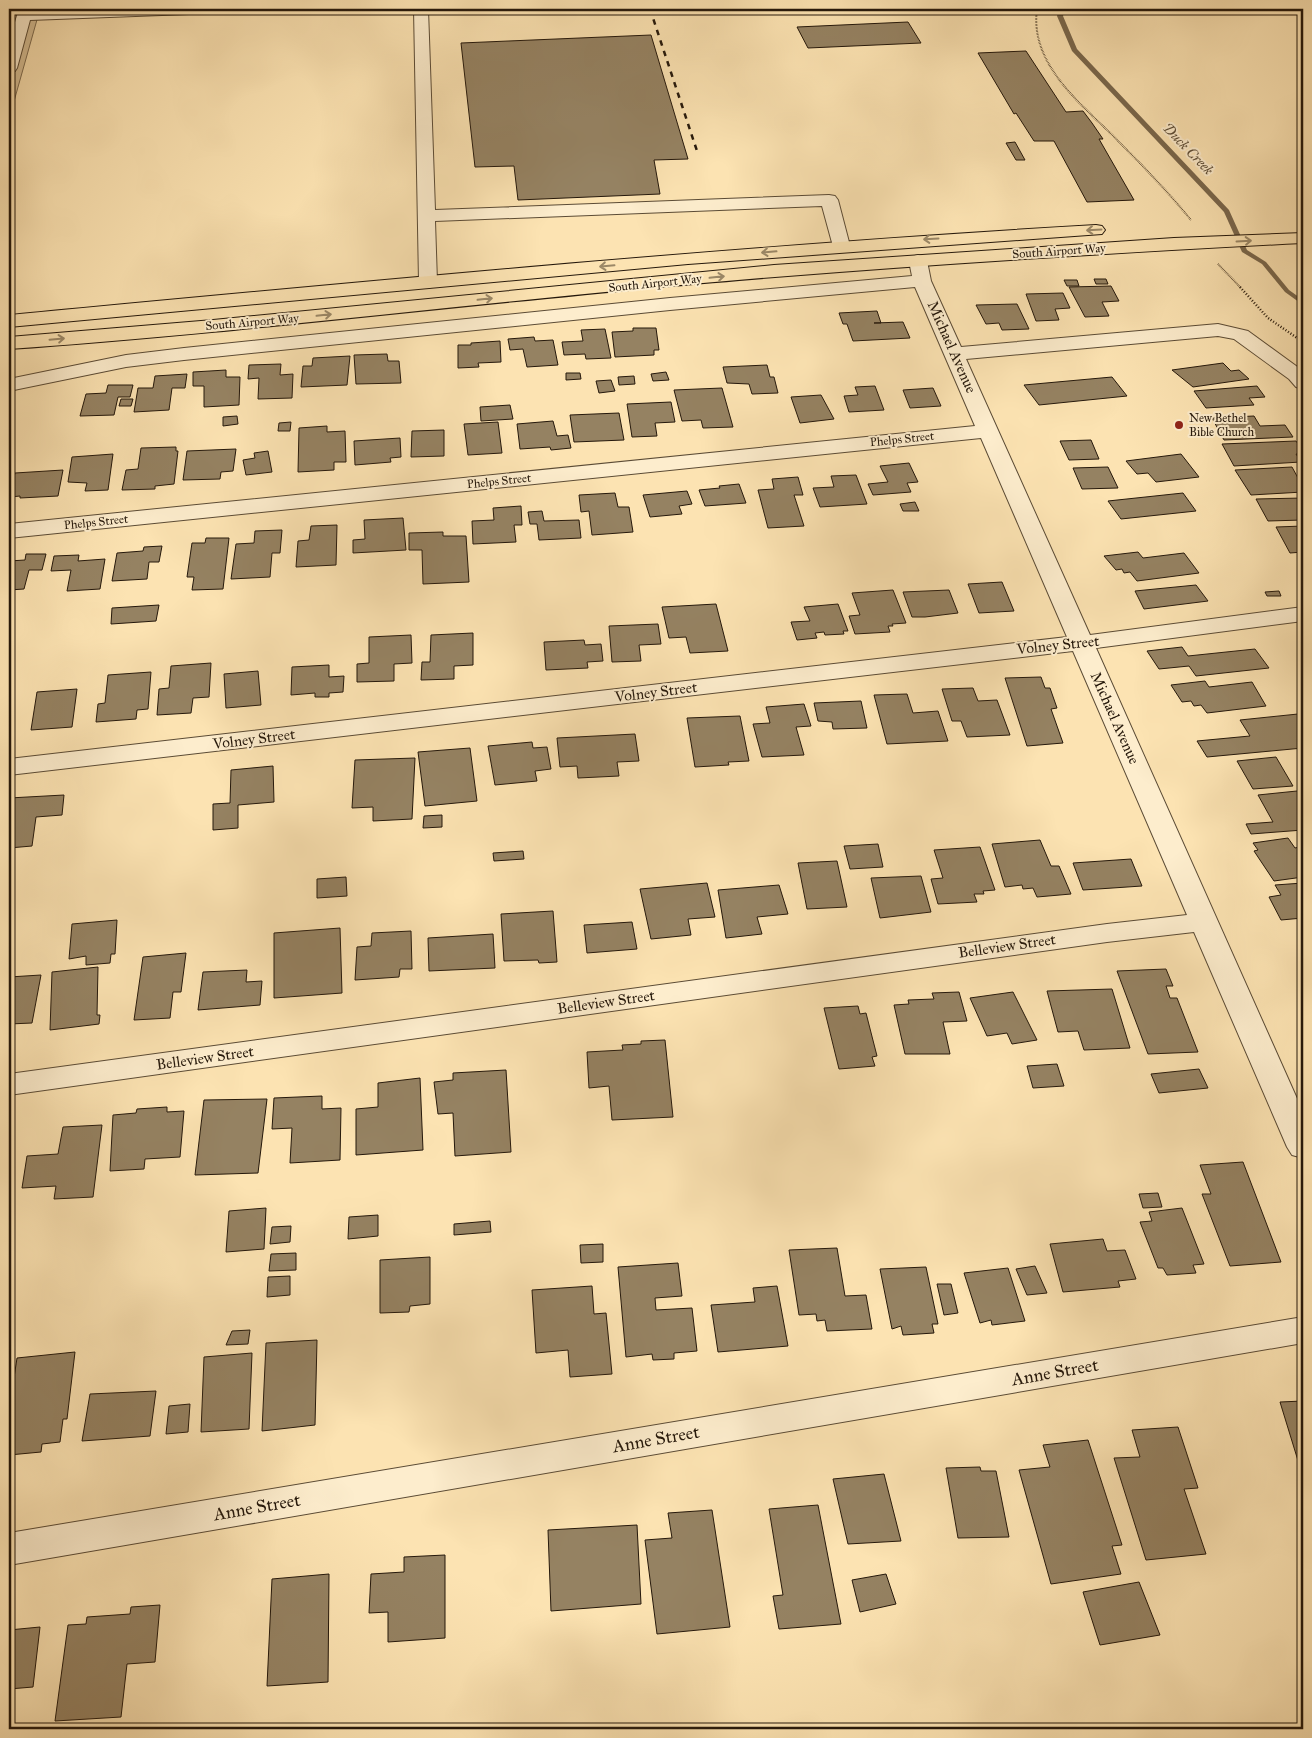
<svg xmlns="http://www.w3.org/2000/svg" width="1312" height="1738" font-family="'IM FELL Great Primer',serif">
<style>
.green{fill:#d7c096;stroke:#7e6c50}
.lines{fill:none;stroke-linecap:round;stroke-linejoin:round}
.stream{fill:#7a684d;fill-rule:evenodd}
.building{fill:#958262;stroke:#25180b}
.minor-casing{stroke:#5b4b35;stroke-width:2}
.major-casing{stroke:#25180b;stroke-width:2}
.path-far1{stroke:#25180b;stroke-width:2;stroke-dasharray:0.5 1;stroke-linecap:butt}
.path{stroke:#25180b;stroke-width:2.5;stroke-dasharray:1 2;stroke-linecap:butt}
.minor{fill:#fdedcd;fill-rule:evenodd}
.major{fill:#fce3b2;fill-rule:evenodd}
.rail{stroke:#25180b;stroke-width:2.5;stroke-dasharray:5.5 5.5;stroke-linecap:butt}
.oneway{stroke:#9b8867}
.poi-dot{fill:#8f2418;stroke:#fdedcd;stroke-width:2}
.labels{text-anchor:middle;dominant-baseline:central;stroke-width:4;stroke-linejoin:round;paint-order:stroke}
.far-street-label{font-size:12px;fill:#25180b;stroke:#fdedcd}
.far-poi-label{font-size:12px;fill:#25180b;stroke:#fdedcd;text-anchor:start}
.far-water-label{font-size:14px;font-style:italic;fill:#5e4e37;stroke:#fdedcd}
.street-label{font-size:15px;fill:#25180b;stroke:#fdedcd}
.near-street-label{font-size:18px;fill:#25180b;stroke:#fdedcd}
</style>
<rect width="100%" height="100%" fill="#fce3b2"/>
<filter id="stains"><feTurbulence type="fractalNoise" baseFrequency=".004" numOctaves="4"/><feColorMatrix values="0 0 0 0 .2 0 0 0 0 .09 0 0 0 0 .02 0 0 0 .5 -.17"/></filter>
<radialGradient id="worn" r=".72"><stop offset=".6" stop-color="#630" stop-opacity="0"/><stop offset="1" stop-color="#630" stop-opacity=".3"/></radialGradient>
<path class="green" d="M9 9H40L9 119Z"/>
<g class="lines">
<path class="stream" d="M1059 9H1065L1063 16 1077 49 1229 210 1247 250 1266 262 1289 290 1303 300V305L1285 292 1262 264 1242 252 1224 212 1072 51 1057 16Z"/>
</g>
<g class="building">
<path d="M949 9H997L999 12 952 14Z"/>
<path d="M908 22 921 43 808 48 797 27Z"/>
<path d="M651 35 688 159 654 160 660 194 518 200 514 166 475 167 461 43Z"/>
<path d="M1026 51 1066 112 1083 111 1092 123 1103 139H1099L1134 200 1087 202 1054 141H1034L1016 113 1014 114 978 53Z"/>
<path d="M1015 142 1025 160H1016L1006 143Z"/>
<path d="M1094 279H1106L1108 284H1096Z"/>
<path d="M1064 280H1077L1079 286H1067Z"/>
<path d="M1111 286 1119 301 1102 302 1109 316 1085 317 1069 287Z"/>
<path d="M1063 293 1070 308 1055 309 1059 320 1036 321 1026 294Z"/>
<path d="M1017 304 1029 329 1002 330 999 323 986 324 976 305Z"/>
<path d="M877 311 881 323H874L903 322 910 338 853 341 847 324H843L839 313Z"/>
<path d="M633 328H656L659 350H654V355L615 357 612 332 633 331Z"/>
<path d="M605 329 611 358 586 359 585 354 564 355 562 342 583 341 581 330Z"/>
<path d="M534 337 535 341 553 340 558 365 527 367 523 349 510 350 508 339Z"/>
<path d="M500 341 501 362 478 363 479 367 458 368V345H471V343Z"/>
<path d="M387 354 388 361H399L401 383 356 384 354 355Z"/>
<path d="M350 356 347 385 301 387 303 366H312L313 358Z"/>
<path d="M1223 363 1231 371 1239 370 1249 379 1193 387 1172 370Z"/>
<path d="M281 364 280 375 293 374 292 398 258 399 259 378 248 379 249 365Z"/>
<path d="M767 365 770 377H774L778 393 752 394 749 384 727 383 723 367Z"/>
<path d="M226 370V377H240L239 405 204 407V386H193V372Z"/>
<path d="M666 372 669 380 653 381 651 374Z"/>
<path d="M566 373H580L581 379 566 380Z"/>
<path d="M187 374 185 388H172L169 410 134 412 138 388H153L155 376Z"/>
<path d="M634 376 635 384 619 385 618 377Z"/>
<path d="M1112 377 1127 396 1039 405 1024 385Z"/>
<path d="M611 380 615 391 599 393 596 381Z"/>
<path d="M108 385H133L130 397H118L114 415 80 416 86 394 106 393Z"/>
<path d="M875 386 884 410 849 412 844 396 858 395 855 387Z"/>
<path d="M1257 386 1265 397 1249 398 1254 405 1206 408 1194 391Z"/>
<path d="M722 388 733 427 703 428 701 420 682 421 674 390Z"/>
<path d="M933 388 941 406 910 408 903 390Z"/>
<path d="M821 395 834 419 800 423 791 397Z"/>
<path d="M121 399H133L131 406H119Z"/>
<path d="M671 402 675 422 655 423 657 436 632 437 627 404Z"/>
<path d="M510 405 513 419 481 421 480 407Z"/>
<path d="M619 413 624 440 574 442 570 415Z"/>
<path d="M237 416 238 424 223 426V417Z"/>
<path d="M1254 416 1260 426 1285 425 1293 437 1224 440 1212 418Z"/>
<path d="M553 421 557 436 568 435 571 448 551 450 550 447 520 449 517 424Z"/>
<path d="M291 422 290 431H278L279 423Z"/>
<path d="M498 422 502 453 468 455 464 424Z"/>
<path d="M327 426V432L345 431 346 462H334V470L298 472 299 428Z"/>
<path d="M444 430V456L411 457 412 431Z"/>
<path d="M400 438 401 457 390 458 391 462 355 465 354 441Z"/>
<path d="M1091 440 1099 459 1069 460 1060 441Z"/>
<path d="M1296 441 1303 451V454H1296L1301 462 1234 466 1222 444Z"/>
<path d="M176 447V451H178L174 484 155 486V489L122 490 126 470 138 469 141 448Z"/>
<path d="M236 449 233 471 221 472 220 479 183 480 187 451Z"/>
<path d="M268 451 272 472 246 475 243 460 255 458 254 453Z"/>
<path d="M113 454 108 490 85 491 87 483 68 482 72 457Z"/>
<path d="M1181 454 1199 477 1156 482 1148 473 1137 474 1126 461Z"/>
<path d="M909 463 918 482 907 483 911 492 873 495 868 484 888 482 880 466Z"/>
<path d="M1108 467 1118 488 1082 489 1073 468Z"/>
<path d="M1292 467 1298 478 1303 477V492L1251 495 1235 470Z"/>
<path d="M63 470 58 496 20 498V496L10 497 15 473Z"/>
<path d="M856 475 867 504 820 507 813 488 834 487 831 476Z"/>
<path d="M798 477 803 495H794L804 526 768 528 758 490 774 489 772 479Z"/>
<path d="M739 484 746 503 705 506 699 490 720 488 719 486Z"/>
<path d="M687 491 692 504 679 506 682 514 650 517 643 495Z"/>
<path d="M615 493 618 507H629L633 532 592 535 589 511 581 512 579 495Z"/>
<path d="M1183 493 1196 511 1121 519 1108 501Z"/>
<path d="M1303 498V520L1268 521 1256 499Z"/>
<path d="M915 502 919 511H903L900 504Z"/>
<path d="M521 506 522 525H514L516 542 473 544 472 521 494 520 493 508Z"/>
<path d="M542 511 544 521 579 520 581 538 539 540 537 524H530L528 512Z"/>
<path d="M403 518 406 550 353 553V540L365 539 364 520Z"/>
<path d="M337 525 336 565 296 567 298 541 309 540 311 526Z"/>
<path d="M1303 526V552L1290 553 1276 527Z"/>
<path d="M282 530 280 553H272L270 577 231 579 236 544 254 543 255 531Z"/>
<path d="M443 532V536H466L469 582 423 584 422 550H409V533Z"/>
<path d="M206 538H229L223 589 192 590 194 577H187L192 543H205Z"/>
<path d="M162 546 159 562H149L147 579 112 581 117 553 143 551 144 547Z"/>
<path d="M1138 552 1143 558 1184 553 1199 573 1137 581 1130 572 1124 573 1122 569 1116 570 1104 556Z"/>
<path d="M26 554H46L42 570H29L24 589 9 590V561L25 560Z"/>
<path d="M79 555 78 561 105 559 100 589 67 591 71 570 51 571 54 556Z"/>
<path d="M1002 582 1014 611 979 613 968 584Z"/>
<path d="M1196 585 1208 601 1144 609 1135 591Z"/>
<path d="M893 590 906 623 892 624 893 626H888L890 632 855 634 849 616 860 615 852 593Z"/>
<path d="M949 590 958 613 925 617H912L903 592Z"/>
<path d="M1279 591 1281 596H1267L1265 592Z"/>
<path d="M716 604 728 651 690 653 686 637 669 638 662 607Z"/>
<path d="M838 604 848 631H843L844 634 825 635 824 632 815 633 817 638 797 640 791 622 810 621 804 607Z"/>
<path d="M159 605 156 621 111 624 112 608Z"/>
<path d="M658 624 661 644 639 645 641 661 612 662 609 626Z"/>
<path d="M473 633V665L454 666V679L421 680 422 662H430L431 635Z"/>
<path d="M411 635 412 663 394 664V681L357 682V664L369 663V637Z"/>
<path d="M584 640 585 645 601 644 603 661 587 662 588 668 546 670 544 642Z"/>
<path d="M1182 647 1188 656 1255 649 1269 668 1196 676 1189 666 1159 669 1147 651Z"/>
<path d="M211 663 209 697 193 698 191 713 157 715 159 689 169 688 171 666Z"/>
<path d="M329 665V677L344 676 343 692 329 693V697H315V693L291 695 292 667Z"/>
<path d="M258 671 261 705 226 708 224 674Z"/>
<path d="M151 672 148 709 137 710 136 719 96 722 98 704 105 703 108 675Z"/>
<path d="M1041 677 1045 688H1050L1057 708 1051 709 1063 743 1027 746 1005 678Z"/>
<path d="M1205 681 1209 687 1252 682 1266 706 1207 713 1201 705 1194 706 1191 701 1182 702 1171 685Z"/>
<path d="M973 688 978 701 997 700 1010 735 967 737 961 721H952L942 689Z"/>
<path d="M77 689 72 727 31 730 37 692Z"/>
<path d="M907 694 913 713 938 711 948 741 887 744 874 695Z"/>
<path d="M861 701 867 728 833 729 832 722 818 721 814 703Z"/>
<path d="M804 704 811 726 796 727 804 755 762 757 753 724 770 723 766 707Z"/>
<path d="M1298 714 1303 721V748L1207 757 1197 741 1250 736 1240 720Z"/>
<path d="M740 716 749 761 728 762 729 765 695 767 687 718Z"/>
<path d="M635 734 639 761 617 762 619 776 578 778 577 766 560 767 557 738Z"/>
<path d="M532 742 533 748 547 747 551 769 535 771 537 781 495 785 488 746Z"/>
<path d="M470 748 477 801 425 806 418 752Z"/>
<path d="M1276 757 1293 786 1253 789 1237 761Z"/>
<path d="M415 758 412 819 373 821V807L352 808 355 760Z"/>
<path d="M273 766 274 802 238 805V828L213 830V804L230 803 231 770Z"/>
<path d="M1297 791 1303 802V830L1251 834 1246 824 1273 822 1258 795Z"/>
<path d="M64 795 62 815 36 817 32 846 9 848V798Z"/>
<path d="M442 815V827L423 828 424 816Z"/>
<path d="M1288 838 1295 848 1303 846V877L1274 881 1254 851 1258 850 1253 843Z"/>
<path d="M1040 840 1051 866H1059L1071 894 1037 897 1033 888 1023 889 1022 885 1005 887 992 844Z"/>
<path d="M878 844 883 867 850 869 844 846Z"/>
<path d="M980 847 995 890 983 891 984 894H974L977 902 938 904 931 879 943 878 934 850Z"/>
<path d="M523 851 524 859 494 861 493 853Z"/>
<path d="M1131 859 1142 886 1083 890 1073 863Z"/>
<path d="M837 861 847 907 807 909 798 863Z"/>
<path d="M921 876 931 912 880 918 871 878Z"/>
<path d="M346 877 347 896 317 898V879Z"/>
<path d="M707 883 715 917 688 919 691 935 651 939 640 889Z"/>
<path d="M1303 883V918L1281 920 1269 897 1281 895 1275 885Z"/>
<path d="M779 885 788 914 757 917 762 934 726 938 718 890Z"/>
<path d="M553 911 557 962 539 963 538 960 504 961 501 914Z"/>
<path d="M117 920 115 954H111L110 963 86 965V956L69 959 72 924Z"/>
<path d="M632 922 637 949 587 953 584 925Z"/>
<path d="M340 928 342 993 274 998V933Z"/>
<path d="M411 931 412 969H400L399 977 355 980 357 947 371 946 372 933Z"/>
<path d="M493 934 495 968 429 971 428 938Z"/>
<path d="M186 953 181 992H173L170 1018 134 1020 143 957Z"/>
<path d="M98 967 97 1015H100L99 1024 50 1030 52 972Z"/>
<path d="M1166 969 1173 986H1166L1170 998H1177L1198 1052 1148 1054 1117 971Z"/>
<path d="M247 970 246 982 262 981 260 1005 198 1010 203 972Z"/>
<path d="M41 975 32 1023 9 1024V977Z"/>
<path d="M1112 989 1130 1048 1084 1050 1078 1031 1058 1032 1047 991Z"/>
<path d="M959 992 967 1021 943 1022 950 1054H905L894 1005 909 1004 908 1000 934 999 932 993Z"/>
<path d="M1013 992 1037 1040 1012 1044 1007 1033 987 1036 970 998Z"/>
<path d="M858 1006 860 1014 866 1013 877 1056 872 1057 875 1066 839 1069 824 1008Z"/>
<path d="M665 1040 673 1117 612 1120 609 1086 589 1088 587 1052 623 1050 622 1045 641 1044V1041Z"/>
<path d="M1057 1064 1064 1086 1033 1088 1027 1066Z"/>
<path d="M1199 1069 1208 1088 1159 1093 1151 1074Z"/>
<path d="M506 1070 511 1152 455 1156 453 1113 438 1114 434 1082 453 1080V1073Z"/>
<path d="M420 1078 423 1150 356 1155V1109L378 1107V1083Z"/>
<path d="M322 1096V1109L341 1108 340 1160 290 1163 292 1128 272 1129 274 1098Z"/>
<path d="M267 1099 258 1173 195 1175 204 1100Z"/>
<path d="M167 1107V1112L184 1111 180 1157 145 1159 144 1169 110 1171 113 1115 136 1113 137 1109Z"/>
<path d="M102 1125 93 1197 54 1199 56 1186 22 1188 27 1156 58 1154 63 1127Z"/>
<path d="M14 1147 9 1179V1148Z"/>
<path d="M1243 1162 1281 1262 1230 1266 1202 1194H1211L1200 1165Z"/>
<path d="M1158 1193 1162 1207 1143 1208 1139 1194Z"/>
<path d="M266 1208 264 1249 226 1252 229 1211Z"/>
<path d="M1182 1208 1204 1264 1193 1265 1196 1273 1167 1275 1163 1268H1158L1140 1222 1152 1221 1149 1212Z"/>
<path d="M378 1215V1236L348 1239 349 1217Z"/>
<path d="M490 1221 491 1232 454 1235V1224Z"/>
<path d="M291 1226 290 1242 270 1244 272 1227Z"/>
<path d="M1103 1239 1107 1251 1125 1250 1136 1279 1118 1281 1120 1287 1063 1292 1050 1244Z"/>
<path d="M603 1244V1262L581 1263 580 1245Z"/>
<path d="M837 1248 845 1296 866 1295 872 1329 827 1331 825 1320 817 1321 816 1314 799 1315 789 1250Z"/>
<path d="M296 1253V1270L269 1271 271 1254Z"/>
<path d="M430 1257V1304L410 1306 409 1312 380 1313V1260Z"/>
<path d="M678 1263 682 1296 655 1298 656 1310 692 1308 697 1351 674 1353V1359L653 1360 652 1354 626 1357 618 1267Z"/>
<path d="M1035 1266 1047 1293 1027 1295 1016 1269Z"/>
<path d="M926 1267 938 1324H932L934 1333 903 1335 901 1326 892 1329 880 1269Z"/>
<path d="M1008 1268 1025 1321 992 1325 991 1320 980 1323 964 1273Z"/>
<path d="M290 1276V1295L267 1297 268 1277Z"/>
<path d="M937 1284H951L958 1313 944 1315Z"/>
<path d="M592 1286 594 1314 606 1313 612 1374 570 1377 568 1350 536 1353 532 1290Z"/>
<path d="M777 1286 788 1346 718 1352 711 1305 755 1302 753 1288Z"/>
<path d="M250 1330 248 1344 226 1345 232 1331Z"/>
<path d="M317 1340 315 1425 262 1431 266 1343Z"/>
<path d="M75 1352 67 1419H63L60 1442 42 1444 41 1452 9 1455V1391H12L17 1358Z"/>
<path d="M252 1353 249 1429 201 1432 204 1357Z"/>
<path d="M156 1391 150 1436 82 1441 90 1394Z"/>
<path d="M1303 1401V1477L1280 1402Z"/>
<path d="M190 1404 188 1432 166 1434 169 1406Z"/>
<path d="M1178 1427 1198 1488 1184 1489 1206 1554 1146 1560 1114 1458 1140 1457 1132 1430Z"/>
<path d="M1088 1440 1122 1545 1112 1546 1121 1574 1051 1584 1019 1470 1050 1467 1043 1445Z"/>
<path d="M980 1467 981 1471H996L1009 1537 958 1538 946 1468Z"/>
<path d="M884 1474 901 1541 848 1544 833 1479Z"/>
<path d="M818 1505 841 1624 779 1629 773 1596 783 1595 769 1509Z"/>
<path d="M712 1510 730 1627 657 1634 645 1540 672 1538 668 1513Z"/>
<path d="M637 1525 641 1604 551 1611 548 1530Z"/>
<path d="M445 1555V1638L388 1642V1612L369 1613 371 1574 404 1572V1557Z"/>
<path d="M329 1574 328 1682 267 1686 272 1579Z"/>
<path d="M886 1574 896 1604 860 1612 852 1580Z"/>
<path d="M1139 1582 1160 1635 1100 1645 1083 1592Z"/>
<path d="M160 1605 155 1662 127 1664 121 1717 55 1721 68 1625 86 1624 87 1617 130 1614 131 1607Z"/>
<path d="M40 1627 33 1687 9 1689V1630Z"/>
</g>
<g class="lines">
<g class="minor-casing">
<g id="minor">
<path d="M19 9H33V11L99 9H222L220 12 215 13 30 20 17 68 15 71 9 73V42Z"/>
<path d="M414 9H428L435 210 829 195 835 196 838 200 850 246 848 250 841 252 834 250 822 206 435 221 437 282 435 286 428 288 421 286 419 282Z"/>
<path d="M918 255 925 257 927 261 931 281 961 347 1218 324 1248 331 1303 371V389L1296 387 1289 379 1234 339 1218 336 966 359 1090 635 1303 607V621L1096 648 1303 1112V1158L1292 1155 1287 1147 1194 932 1107 942 9 1095V1074L1107 924 1187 915 1073 651 9 775V759L1067 637 981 438 9 538V524L975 426 915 287 670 310 184 360 126 367 9 391V379L126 355 184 348 670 298 912 276 909 261 911 257Z"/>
<path d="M1303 1317V1343L9 1565V1533Z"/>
</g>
</g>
<g class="major-casing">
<g id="major">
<path d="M1096 225 1102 226 1105 230 1102 234 688 264 9 327V315C371 281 733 246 1096 225Z"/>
<path d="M1303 233V243C1127 252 951 263 775 277 520 297 265 331 9 349V337L213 320 774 265 1174 238Z"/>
</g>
</g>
<g class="path-far1">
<path d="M1037 9C1029 67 1086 107 1121 144 1145 168 1169 193 1191 220"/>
<path d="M1218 264 1241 288"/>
</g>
<path class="path" d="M1240 287 1268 318 1303 342"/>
<use href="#minor" class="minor"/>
<use href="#major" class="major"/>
<path class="rail" d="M650 9 698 154"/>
</g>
<defs><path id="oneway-shaft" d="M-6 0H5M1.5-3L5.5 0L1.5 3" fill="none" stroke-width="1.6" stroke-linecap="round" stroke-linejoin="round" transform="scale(1.25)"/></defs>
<g class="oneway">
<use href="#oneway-shaft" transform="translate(1094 230) rotate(177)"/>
<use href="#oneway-shaft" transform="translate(931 239) rotate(177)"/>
<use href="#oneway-shaft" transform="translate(1244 241) rotate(-3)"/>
<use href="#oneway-shaft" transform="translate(769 252) rotate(175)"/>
<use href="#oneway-shaft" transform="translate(607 266) rotate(175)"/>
<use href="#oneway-shaft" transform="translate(717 277) rotate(-6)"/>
<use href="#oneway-shaft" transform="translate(485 299) rotate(-6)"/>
<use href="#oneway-shaft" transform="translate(324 315) rotate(-6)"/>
<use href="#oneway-shaft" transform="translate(57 339) rotate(-5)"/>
</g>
<circle class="poi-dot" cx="1179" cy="425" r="5"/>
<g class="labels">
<g class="far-street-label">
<text transform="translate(1059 251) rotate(-4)">South Airport Way</text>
<text transform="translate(655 283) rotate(-6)">South Airport Way</text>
<text transform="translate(252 322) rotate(-5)">South Airport Way</text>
<text transform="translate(902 439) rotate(-6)">Phelps Street</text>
<text transform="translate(499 481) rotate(-6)">Phelps Street</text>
<text transform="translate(96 522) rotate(-6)">Phelps Street</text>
</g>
<g class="far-poi-label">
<text x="1189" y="418">New Bethel<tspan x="1189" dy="14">Bible Church</tspan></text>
</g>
<g class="far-water-label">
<text transform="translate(1188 149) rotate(46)">Duck Creek</text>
</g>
<g class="street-label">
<text transform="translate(952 347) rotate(66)">Michael Avenue</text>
<text transform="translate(1058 645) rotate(-6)">Volney Street</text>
<text transform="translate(656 692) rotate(-7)">Volney Street</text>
<text transform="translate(1115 718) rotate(66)">Michael Avenue</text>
<text transform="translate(254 739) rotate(-7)">Volney Street</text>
<text transform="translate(1007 946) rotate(-8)">Belleview Street</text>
<text transform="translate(606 1002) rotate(-8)">Belleview Street</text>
<text transform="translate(205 1058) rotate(-8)">Belleview Street</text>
</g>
<g class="near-street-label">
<text transform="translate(1055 1372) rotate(-10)">Anne Street</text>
<text transform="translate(656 1439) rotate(-10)">Anne Street</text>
<text transform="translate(257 1507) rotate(-10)">Anne Street</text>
</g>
</g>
<rect width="1312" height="1738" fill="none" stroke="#fce3b2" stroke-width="30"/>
<rect x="10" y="10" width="1292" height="1718" fill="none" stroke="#25180b" stroke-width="2.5"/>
<rect x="15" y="15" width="1282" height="1708" fill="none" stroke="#25180b"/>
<rect width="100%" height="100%" filter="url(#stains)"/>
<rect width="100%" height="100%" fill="url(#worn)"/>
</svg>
